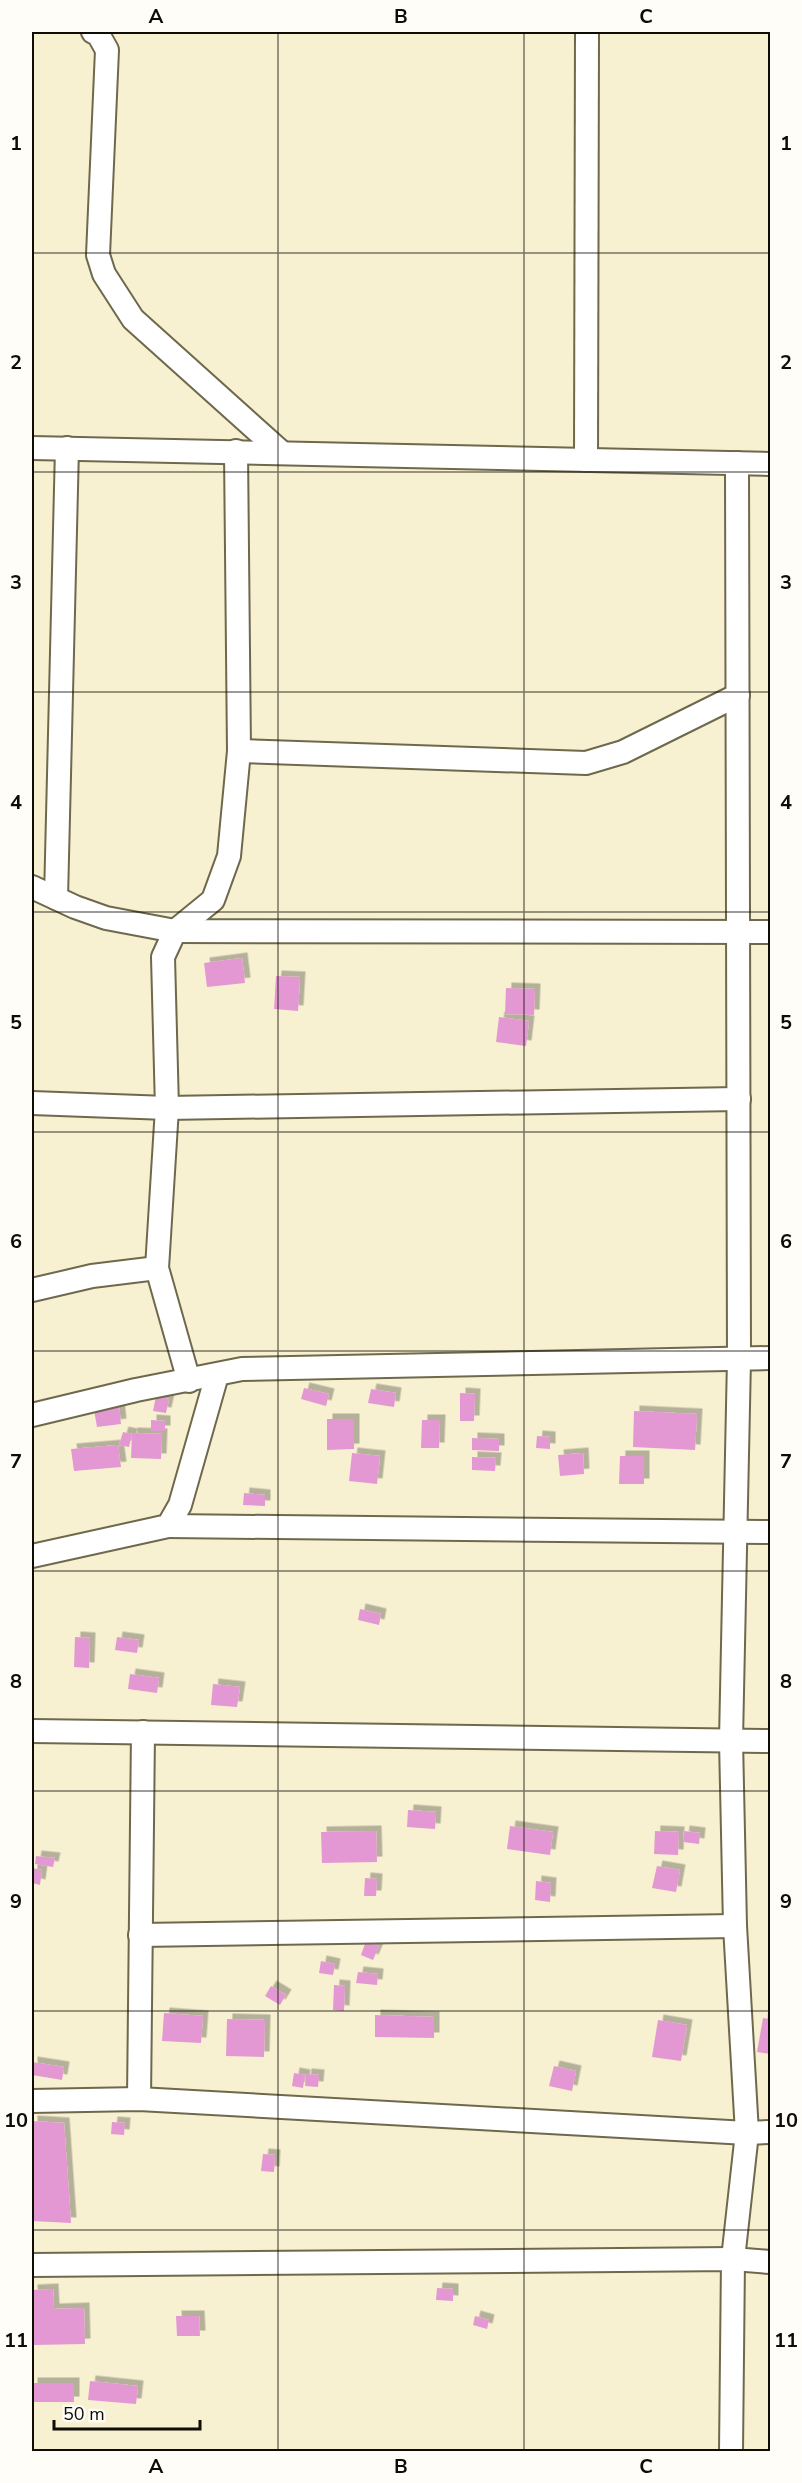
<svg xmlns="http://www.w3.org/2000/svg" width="802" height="2483" font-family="'Nunito Sans',sans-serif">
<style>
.building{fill:#e498d3;filter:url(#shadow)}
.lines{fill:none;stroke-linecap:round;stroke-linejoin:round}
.street-casing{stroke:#6e684d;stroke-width:26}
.street{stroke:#fff;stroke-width:22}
.grid{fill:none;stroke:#0f0c04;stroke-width:1.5;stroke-opacity:0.55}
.neatline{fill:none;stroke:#0f0c04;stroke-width:2}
.grid-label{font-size:20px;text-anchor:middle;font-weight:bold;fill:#0f0c04}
</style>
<defs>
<filter id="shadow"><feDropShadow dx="5.5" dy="-5.5" stdDeviation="0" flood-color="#0004"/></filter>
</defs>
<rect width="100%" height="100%" fill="#f7f0d1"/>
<g class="building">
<path d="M242 958 245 983 207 987 204 963Z"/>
<path d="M276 976 300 977 298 1011 274 1009Z"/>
<path d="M506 988 535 989 534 1015 505 1014Z"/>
<path d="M499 1017 529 1021 526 1046 496 1042Z"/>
<path d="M304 1388 329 1394 326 1406 301 1399Z"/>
<path d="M371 1389 396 1393 394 1407 368 1403Z"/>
<path d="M460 1393 475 1394 474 1421H460Z"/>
<path d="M156 1396 169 1399 166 1413 153 1411Z"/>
<path d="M119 1406 121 1424 97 1427 94 1410Z"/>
<path d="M634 1411 697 1414 695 1450 633 1447Z"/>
<path d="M327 1419H354V1449L327 1450Z"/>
<path d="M151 1420 165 1421V1431H151Z"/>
<path d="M422 1420H440L439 1448H421Z"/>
<path d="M123 1432 132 1434 129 1447 119 1445Z"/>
<path d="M132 1433 162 1434 161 1459 131 1458Z"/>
<path d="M537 1436 550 1437V1449L536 1448Z"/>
<path d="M472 1438 499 1439V1451L472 1450Z"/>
<path d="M118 1445 121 1467 74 1471 71 1449Z"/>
<path d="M352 1453 380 1456 377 1484 349 1481Z"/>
<path d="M583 1453 584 1474 560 1476 558 1455Z"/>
<path d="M620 1456H644V1484H619Z"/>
<path d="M472 1457 496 1458 495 1471 472 1470Z"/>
<path d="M244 1493 265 1495V1506L243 1505Z"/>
<path d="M360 1609 381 1614 379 1625 358 1620Z"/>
<path d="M75 1637 90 1638 89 1668 74 1667Z"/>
<path d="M117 1637 139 1640 137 1653 115 1650Z"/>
<path d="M130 1674 159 1678 157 1693 128 1689Z"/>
<path d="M213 1684 240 1687 237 1707 211 1705Z"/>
<path d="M408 1810 436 1812 435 1829 407 1827Z"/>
<path d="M510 1826 553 1832 550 1855 507 1849Z"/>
<path d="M376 1831 377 1862 322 1863 321 1832Z"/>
<path d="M655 1831 679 1832 678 1855 654 1854Z"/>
<path d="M684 1831 700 1833 699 1844 683 1842Z"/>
<path d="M36 1856 55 1858 53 1867 35 1864Z"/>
<path d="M657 1866 680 1870 676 1892 652 1888Z"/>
<path d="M32 1868 42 1870 40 1885 32 1883Z"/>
<path d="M365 1878 377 1879 376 1896H364Z"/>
<path d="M536 1881 551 1883 550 1902 535 1900Z"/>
<path d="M366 1941 379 1946 373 1960 361 1955Z"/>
<path d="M321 1961 335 1964 333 1975 319 1973Z"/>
<path d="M358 1972 378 1974 377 1985 356 1983Z"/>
<path d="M334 1985 345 1986 344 2011 333 2010Z"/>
<path d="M271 1986 286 1995 280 2005 265 1996Z"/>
<path d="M164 2013 203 2016 201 2043 162 2041Z"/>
<path d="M375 2015 434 2017V2038L375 2037Z"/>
<path d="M763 2018 770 2019V2054L757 2052Z"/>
<path d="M227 2019 265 2020 264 2057 226 2056Z"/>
<path d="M658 2020 687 2025 681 2061 652 2057Z"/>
<path d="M32 2062 64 2067 62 2080 32 2075Z"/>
<path d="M554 2066 576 2071 572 2091 549 2086Z"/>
<path d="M294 2073 305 2075 303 2088 292 2086Z"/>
<path d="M306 2074 319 2075 318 2087 305 2086Z"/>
<path d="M32 2121 64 2123 71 2223 32 2221Z"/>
<path d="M112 2122 125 2123 124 2135 111 2134Z"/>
<path d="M263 2154 275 2155 274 2172 261 2171Z"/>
<path d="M437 2288 453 2289V2301L436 2300Z"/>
<path d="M53 2289 54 2309 84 2308 85 2344 34 2345 32 2290Z"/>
<path d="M176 2316H199L200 2336H177Z"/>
<path d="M475 2316 489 2320 487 2329 473 2325Z"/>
<path d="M90 2381 138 2386 136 2404 88 2400Z"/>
<rect x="32" y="2383" width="42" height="19"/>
</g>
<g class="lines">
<g class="street-casing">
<g id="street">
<path d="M93 32 98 34 107 50 98 255 104 274 133 319 281 452"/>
<path d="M32 448 770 464"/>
<path d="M586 460 587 32"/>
<path d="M737 463 739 1359 731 1740 735 1926 747 2133 733 2259 770 2262"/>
<path d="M239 751 586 763 623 752 738 695"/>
<path d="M32 887 75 907 106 918 175 931 770 932"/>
<path d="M56 898 67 448"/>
<path d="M32 1103 167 1108 739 1099"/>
<path d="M32 1290 92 1276 157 1268"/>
<path d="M189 1381 157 1268 167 1108 163 957 175 931 213 900 229 856 239 751 236 451"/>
<path d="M32 1415 136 1390 242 1369 770 1358"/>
<path d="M168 1526 770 1532"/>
<path d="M32 1556 168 1526 180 1505 217 1375"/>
<path d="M32 1731 770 1741"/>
<path d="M140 1935 735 1926"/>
<path d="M139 2099 143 1732"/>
<path d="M32 2101 139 2099 747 2133 770 2132"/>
<path d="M32 2265 733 2259 731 2452"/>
</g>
</g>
<use href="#street" class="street"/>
</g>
<path class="grid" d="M278 32V2452M524 32V2452M32 253H770M32 472H770M32 692H770M32 912H770M32 1132H770M32 1351H770M32 1571H770M32 1791H770M32 2011H770M32 2230H770"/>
<rect width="802" height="2483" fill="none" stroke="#fefdf7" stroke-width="66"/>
<path d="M54 2420v9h146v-9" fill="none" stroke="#0f0c04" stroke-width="3"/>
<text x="63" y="2420" font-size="18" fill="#0f0c04" stroke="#fefdf7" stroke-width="4.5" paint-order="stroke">50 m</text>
<rect x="33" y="33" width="736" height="2417" class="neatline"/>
<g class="grid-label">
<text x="156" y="23">A</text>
<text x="401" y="23">B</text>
<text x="646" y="23">C</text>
<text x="16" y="150">1</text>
<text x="786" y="150">1</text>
<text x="16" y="369">2</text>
<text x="786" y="369">2</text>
<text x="16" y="589">3</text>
<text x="786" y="589">3</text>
<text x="16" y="809">4</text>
<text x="786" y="809">4</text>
<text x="16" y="1029">5</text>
<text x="786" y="1029">5</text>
<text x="16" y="1248">6</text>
<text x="786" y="1248">6</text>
<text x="16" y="1468">7</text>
<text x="786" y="1468">7</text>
<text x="16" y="1688">8</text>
<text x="786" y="1688">8</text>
<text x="16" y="1908">9</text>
<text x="786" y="1908">9</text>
<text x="16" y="2127">10</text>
<text x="786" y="2127">10</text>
<text x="16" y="2347">11</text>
<text x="786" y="2347">11</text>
<text x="156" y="2473">A</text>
<text x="401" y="2473">B</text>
<text x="646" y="2473">C</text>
</g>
</svg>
